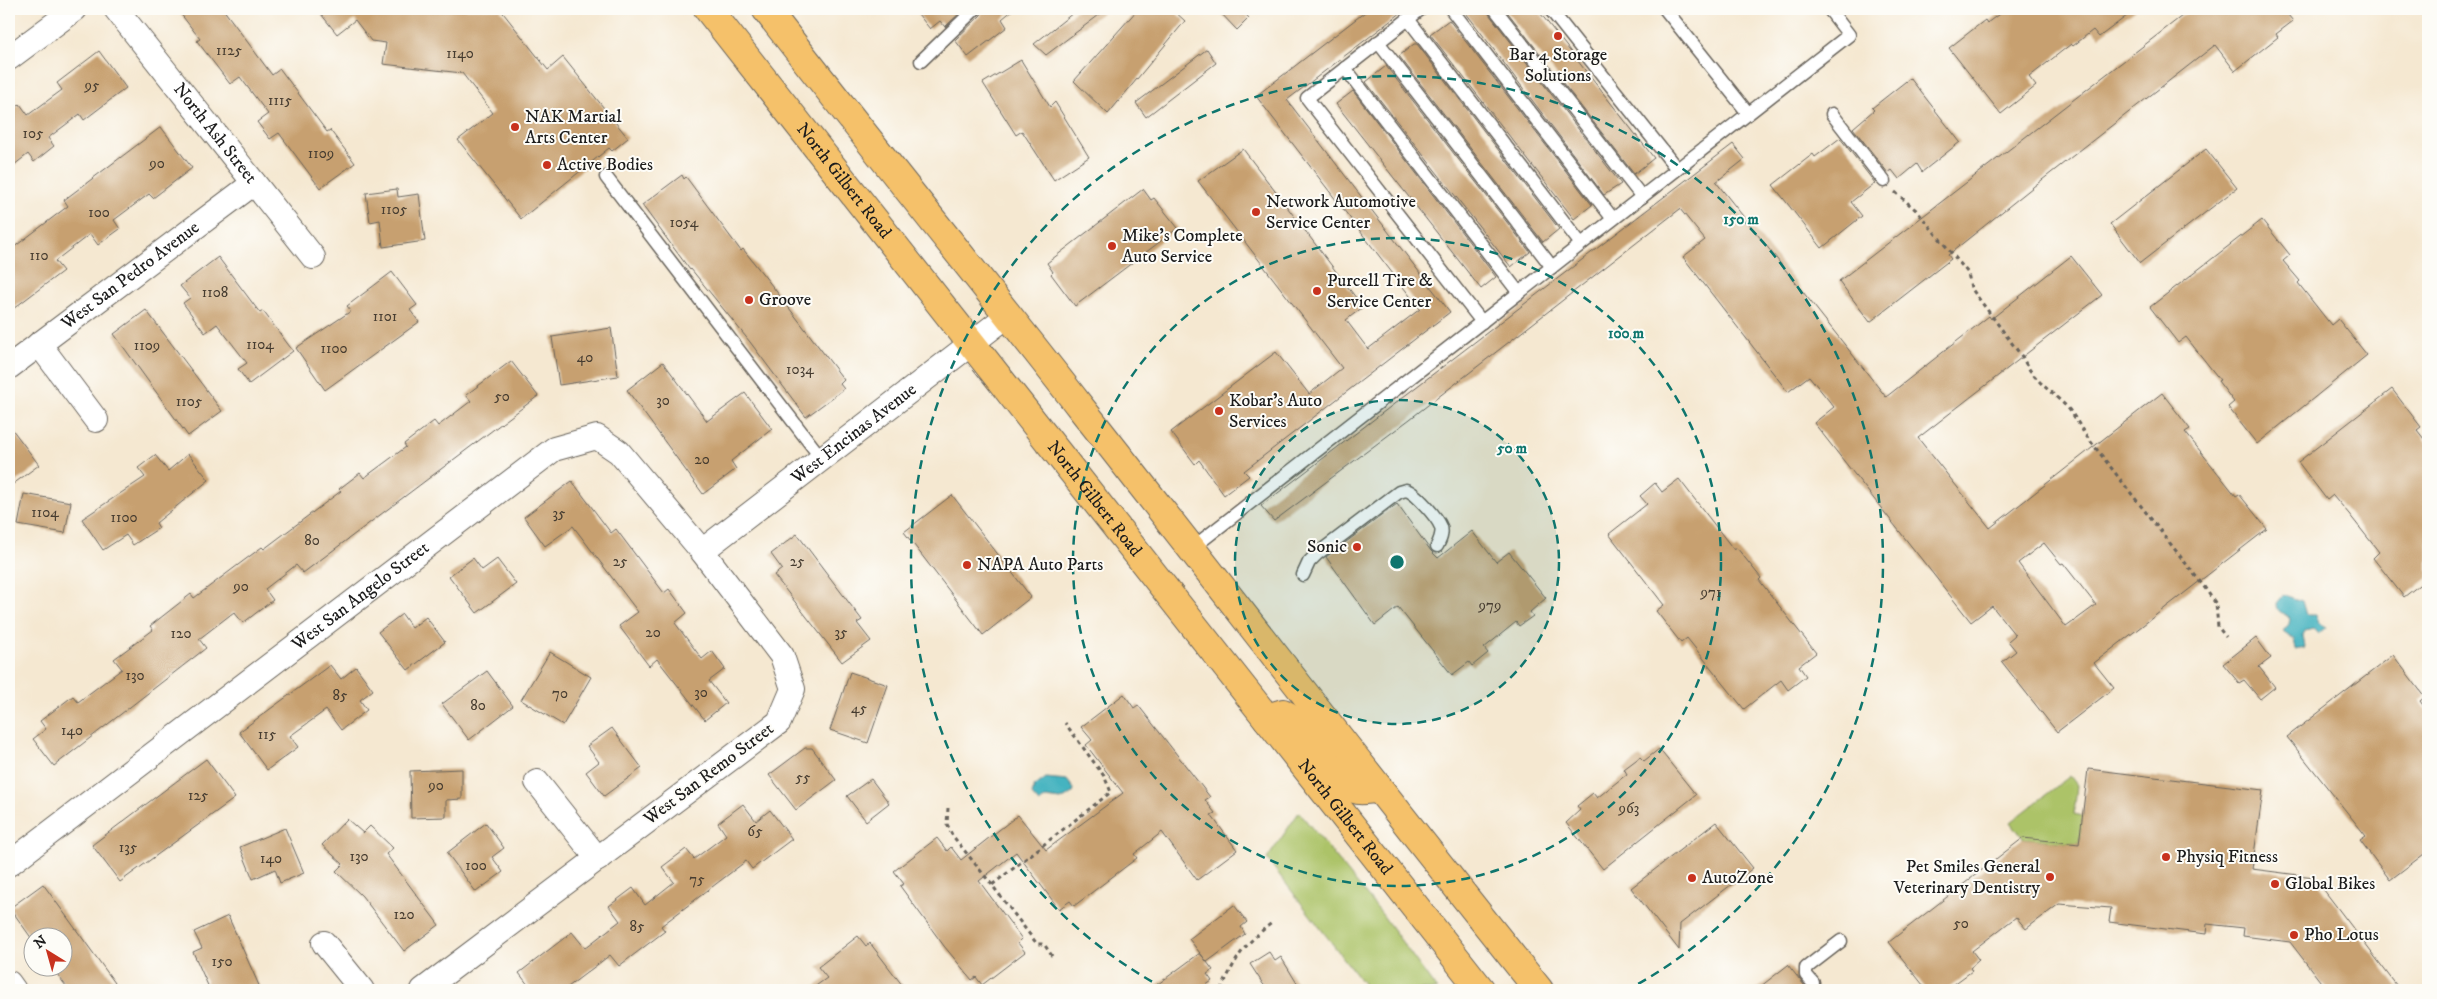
<svg xmlns="http://www.w3.org/2000/svg" width="2437" height="999" font-family="'IM FELL DW Pica',serif">
<style>
.green{fill:#acc368;stroke:#647042}
.water{fill:#44b3c0;stroke:#30686e}
.building{fill:#c7a06f;fill-rule:evenodd}
.lines{fill:none;stroke-linecap:round;stroke-linejoin:round}
.service-casing{stroke:#68635b;stroke-width:15}
.minor-casing{stroke:#68635b;stroke-width:26}
.primary-casing{stroke:#68635b;stroke-width:30}
.path{stroke:#68635b;stroke-width:3;stroke-dasharray:4 4;stroke-linecap:butt}
.service{stroke:#fff;stroke-width:12}
.minor{stroke:#fff;stroke-width:24}
.primary{stroke:#f5c16b;stroke-width:28}
.ring{fill:none;stroke:#0f766e;stroke-width:2.5;stroke-dasharray:9 6}
.poi-dot{fill:#c8321e;stroke:#fdfcf7;stroke-width:2}
.labels{text-anchor:middle;dominant-baseline:central;stroke-width:4;stroke-linejoin:round;paint-order:stroke}
.number-label{font-size:15px;fill:#473d31}
.poi-label{font-size:18px;fill:#1c1c1c;stroke:#fdfcf7;text-anchor:start}
.street-label{font-size:18px;fill:#1c1c1c;stroke:#fdfcf7}
.centre{fill:#0f766e;stroke:#fdfcf7;stroke-width:2.5}
.ring-label{font-size:15px;text-anchor:middle;font-weight:bold;fill:#0f766e;stroke:#fdfcf7;stroke-width:4;stroke-linejoin:round;paint-order:stroke}
</style>
<rect width="100%" height="100%" fill="#fdfcf7"/>
<filter id="ink" filterUnits="userSpaceOnUse"><feTurbulence type="fractalNoise" baseFrequency=".02" numOctaves="2"/><feDisplacementMap in="SourceGraphic" scale="10" xChannelSelector="R" yChannelSelector="G"/><feConvolveMatrix kernelMatrix="1 2 1 2 8 2 1 2 1" color-interpolation-filters="sRGB"/></filter>
<filter id="wash" filterUnits="userSpaceOnUse"><feTurbulence type="fractalNoise" baseFrequency=".0096" numOctaves="4" result="noise"/><feDisplacementMap in="SourceGraphic" scale="20" xChannelSelector="R" yChannelSelector="G"/><feGaussianBlur stdDeviation="1.12" result="paint"/><feColorMatrix in="noise" values="0 0 0 0 0 0 0 0 0 0 0 0 0 0 0 0 0 1.4 0 .05"/><feComposite in="paint" operator="in"/></filter>
<g filter="url(#wash)">
<rect width="100%" height="100%" fill="#f5e8d1"/>
<g class="green">
<path d="M2070 776 2077 785 2074 814 2083 816 2079 844 2023 838 2011 822Z"/>
<path d="M1299 812 1381 913 1437 990H1368L1267 859Z"/>
</g>
<g class="water">
<path d="M2283 596H2287L2302 601 2306 615H2316L2319 624 2326 627 2318 634 2313 629 2305 631 2303 635 2305 648 2296 650 2294 639 2283 631 2289 624 2290 618C2284 611 2277 615 2277 603Z"/>
<path d="M1046 778 1067 780 1074 789 1073 793 1061 800 1046 798 1039 803 1032 795 1034 787Z"/>
</g>
<g id="blocks">
<g class="building">
<path d="M177 9H223L272 75 280 69 327 132 330 130 355 163 320 188 279 133 270 139 257 122 268 114 240 77 230 84 197 41 200 39Z"/>
<path d="M317 9H500L548 70 563 57 628 138 612 151 609 148 521 219 458 140 493 113 462 73 383 64 386 43 371 41 355 20 337 34Z"/>
<path d="M914 9H964L945 27 940 21 930 29Z"/>
<path d="M983 9H1014L1002 19 1007 27 968 57 955 40 981 15Z"/>
<path d="M1078 9H1107L1046 55 1034 44Z"/>
<path d="M1138 9H1172L1185 21 1108 114 1074 81Z"/>
<path d="M1217 9H1241L1249 18 1237 30Z"/>
<path d="M1369 9H1406L1287 100 1450 312 1244 471 1249 476 1224 495 1199 460 1195 464 1171 432 1276 352 1309 394 1342 368 1198 181 1243 149 1363 307 1346 320 1368 349 1420 309 1256 96Z"/>
<path d="M1463 9H1487L1489 14 1621 184 1604 195Z"/>
<path d="M1505 9H1537L1654 158 1634 174Z"/>
<path d="M2006 9H2136L2099 37 2093 30 2073 46 2071 44 2029 77 2036 86 2001 114 1949 48 1985 20 1987 23Z"/>
<path d="M2191 9H2283L2293 21 2276 34 2278 37 2235 71 2215 45 2033 187 1948 255 1951 259 1870 322 1839 281Z"/>
<path d="M1449 20 1592 205 1574 219 1430 34Z"/>
<path d="M1414 44H1417L1559 229 1543 242 1399 56Z"/>
<path d="M1207 49 1216 63 1146 117 1136 103Z"/>
<path d="M99 51 126 88 84 120 80 114 48 138 54 146 34 162 28 154 9 169V113L20 104 28 115 62 90 57 83Z"/>
<path d="M1021 60 1050 107 1055 102 1089 157 1054 180 1022 131 1016 135 983 83Z"/>
<path d="M1386 66 1530 252 1511 267 1366 82Z"/>
<path d="M1910 78 1960 142 1922 172 1917 164 1899 179 1892 170 1888 173 1853 128 1874 110 1872 108Z"/>
<path d="M1353 91 1496 277 1481 289 1336 104Z"/>
<path d="M161 127 192 168 153 198 149 194 114 220 120 229 98 245 90 234 55 261 63 271 9 312V251L68 206 64 200Z"/>
<path d="M1840 138 1875 183 1851 202 1862 216 1822 248 1773 185 1813 154 1815 157Z"/>
<path d="M1733 144 1745 159 1716 182 1886 397 1989 316 1991 319 2071 256 2102 295 1918 438 1990 528 2162 393 2190 429 2185 432 2236 496 2239 494 2267 529 2094 663 2114 688 2057 732 2002 662 2016 651 2008 641 2015 635 1992 606 1971 622 1814 423 1834 407 1809 376 1788 392 1683 257 1705 240 1680 209 1410 419 1274 521 1261 506ZM2044 543 2061 564 2063 563 2096 605 2066 627 2018 563Z"/>
<path d="M2206 149 2237 188 2140 263 2110 224Z"/>
<path d="M682 175 684 179 686 177 741 251 743 249 773 287 844 380 840 384 844 389 806 417 750 342 691 269 690 270 642 205Z"/>
<path d="M397 189 398 197 419 194 425 241 383 247 380 220 370 222 366 193Z"/>
<path d="M1143 189 1151 200 1154 198 1178 228 1075 306 1051 274 1053 272 1047 263Z"/>
<path d="M2262 220 2290 255 2283 261 2300 281 2298 283 2331 325 2338 319 2367 355 2257 444 2228 407 2234 402 2218 381 2220 380 2186 337 2178 343 2150 307Z"/>
<path d="M218 257 260 313 263 311 293 351 249 384 238 369 247 363 217 324 205 333 183 303 190 298 180 286Z"/>
<path d="M392 272 417 305 410 310 419 322 325 390 296 348 351 311 347 306Z"/>
<path d="M146 310 222 411 188 436 114 334Z"/>
<path d="M611 328 618 376 559 385 552 337Z"/>
<path d="M511 361 538 396 303 573 296 565 265 589 273 600 243 623 234 612 199 639 206 648 54 766 33 739 46 729 40 721 73 696 78 702 122 669 114 659 153 630 150 626 191 594 194 598 262 547 264 549 341 491 339 489 360 473 364 478 406 447 404 444 434 421 438 426 471 401 466 395Z"/>
<path d="M663 362 707 421 745 393 772 429 731 461 736 469 703 494 627 390Z"/>
<path d="M2392 389 2421 427 2417 430 2428 444V578L2404 597 2373 558 2379 552 2349 514 2333 495 2327 500 2298 462Z"/>
<path d="M9 425 39 465 9 487Z"/>
<path d="M188 454 209 480 156 523 159 528 133 545 126 535 103 550 82 519 145 477 138 468 155 455 168 471Z"/>
<path d="M1679 479 1734 550 1737 548 1761 578 1759 580 1816 653 1799 666 1806 676 1788 690 1781 680 1744 709 1687 638 1681 643 1656 611 1664 605 1609 534 1647 504 1640 496 1655 483 1662 492Z"/>
<path d="M572 481 611 533 616 529 664 593 669 589 687 613 675 623 702 659 712 651 725 669 709 681 726 703 705 720 657 659 649 666 619 626 638 612 573 526 545 546 524 517Z"/>
<path d="M24 494 71 502 65 533 18 525Z"/>
<path d="M952 495 1031 597 983 635 904 532Z"/>
<path d="M1397 504 1431 551 1438 558 1472 531 1496 562 1509 552 1546 598 1530 612 1533 616 1519 626 1516 622 1484 648 1488 653 1472 666 1469 662 1452 675 1398 607 1375 625 1326 557Z"/>
<path d="M797 534 862 620 857 623 871 641 842 662 774 575 782 569 771 554Z"/>
<path d="M473 558 482 570 497 559 516 584 477 613 449 576Z"/>
<path d="M402 614 412 628 426 617 445 642 408 670 378 632Z"/>
<path d="M2256 638 2271 658 2259 667 2275 687 2260 699 2244 680 2239 683 2223 664Z"/>
<path d="M550 652 591 677 563 725 521 700Z"/>
<path d="M2393 655 2425 697 2420 701 2428 712V851L2390 880 2360 840 2366 836 2287 737Z"/>
<path d="M330 665 341 679 356 667 373 690 360 700 367 710 341 730 326 710 290 736 298 747 267 770 239 732Z"/>
<path d="M487 671 513 706 469 740 442 704Z"/>
<path d="M850 672 888 685 868 743 830 730Z"/>
<path d="M1124 694 1134 708 1138 705 1210 797 1205 800 1215 813 1211 815 1237 850 1197 880 1162 832 1134 854 1137 858 1074 906 1070 901 1059 909 1016 852 979 881 1022 939 1018 943 1025 952 982 985 976 977 972 980 944 946 900 886 904 884 894 871 937 838 947 851 951 847 961 860 1018 815 1046 850 1123 793 1086 745 1092 740 1081 727Z"/>
<path d="M612 728 642 768 604 796 586 772 599 762 587 746Z"/>
<path d="M805 748H812L836 780 796 810 769 775Z"/>
<path d="M1659 749 1696 795 1603 869 1566 823 1580 810 1577 806 1593 793 1597 798 1627 774 1624 769 1640 757 1644 761Z"/>
<path d="M206 759 235 798 120 882 92 845Z"/>
<path d="M462 769V799L446 800V817L411 818 410 771Z"/>
<path d="M2088 769 2263 790 2252 869 2314 877 2400 990H2327L2290 942 2243 936 2244 928 2207 924 2206 934 2109 922 2111 908 2059 904 2026 929 2016 917 1972 951 1979 960 1970 968 1972 971 1946 990H1927L1889 942 2023 838 2079 844Z"/>
<path d="M871 779 889 803 866 821 847 796Z"/>
<path d="M743 804 756 821 770 810 792 839 752 869 746 861 661 926 665 931 619 966 610 955 564 990H532L519 973 572 932 585 948 620 921 609 906 633 888 645 905 674 882 662 867 686 849 694 859 726 835 718 823Z"/>
<path d="M347 819 363 833 370 826 393 848 386 854 439 925 404 951 362 896 336 871 343 864 322 845Z"/>
<path d="M1716 822 1753 868 1680 924 1679 950 1631 888Z"/>
<path d="M486 823 504 848 492 857 503 872 476 892 447 853Z"/>
<path d="M285 828 304 873 280 883 275 869 253 879 240 847Z"/>
<path d="M43 884 115 983 105 990H69L51 966H62V936H32V939L10 908Z"/>
<path d="M1234 905 1247 922 1241 927 1245 934 1207 962 1189 939Z"/>
<path d="M228 916 261 990H210L193 952 202 948 194 932Z"/>
<path d="M858 936 866 946 870 943 906 990H810L827 978 818 967Z"/>
<path d="M1269 952 1275 961 1281 957 1301 990H1269L1263 984 1250 964Z"/>
<path d="M1200 953 1213 970 1207 974 1212 981 1199 990H1150Z"/>
<path d="M1788 965 1808 990H1756Z"/>
</g>
</g>
</g>
<g filter="url(#ink)">
<use href="#blocks" fill-opacity="0" stroke="#68635b" stroke-width="1"/>
<g class="lines">
<g class="service-casing">
<g id="service">
<path d="M1421 9 1307 98 1482 322"/>
<path d="M1451 9 1613 219"/>
<path d="M1495 9 1642 197"/>
<path d="M1550 9 1677 169"/>
<path d="M1665 9 1748 113"/>
<path d="M1408 19 1581 244"/>
<path d="M1378 42 1552 267"/>
<path d="M921 61 975 9"/>
<path d="M1345 68 1519 293"/>
<path d="M1832 114 1884 181"/>
<path d="M606 177 822 459"/>
<path d="M1191 549 1849 35 1829 9"/>
<path d="M1303 575 1309 562 1317 554 1399 492 1406 490C1415 492 1437 517 1441 527 1443 534 1440 540 1437 546"/>
<path d="M1813 983 1806 975V968L1841 941"/>
</g>
</g>
<g class="minor-casing">
<g id="minor">
<path id="s1" d="M116 9 313 257"/>
<path d="M9 58 75 9"/>
<path d="M39 344 96 420"/>
<path id="s2" d="M9 367 254 183"/>
<path id="s3" d="M702 551 1007 316"/>
<path d="M537 782 598 859"/>
<path id="s4" d="M9 864 554 449 597 437 619 452 702 551 782 656 793 689 779 722 423 990"/>
<path d="M324 943 362 990"/>
<path d="M9 983 14 990"/>
</g>
</g>
<g class="primary-casing">
<g id="primary">
<path id="s5" d="M708 9 1481 990"/>
<path d="M766 9C869 143 977 274 1081 408 1234 602 1384 797 1539 990"/>
<path d="M1267 718 1283 713C1310 726 1334 786 1358 790 1364 791 1371 789 1378 789"/>
</g>
</g>
<g class="path">
<path d="M1895 192 1916 210 1968 273 1971 288 2023 358C2032 379 2051 391 2067 407 2074 415 2079 424 2084 433L2205 588 2216 604 2218 627 2226 637"/>
<path d="M948 808 947 824 952 835 992 885"/>
<path d="M1052 956 1044 944H1037L992 885 1111 792 1104 776 1065 723"/>
<path d="M1221 990C1237 956 1243 945 1273 922"/>
</g>
<use href="#service" class="service"/>
<use href="#minor" class="minor"/>
<use href="#primary" class="primary"/>
</g>
</g>
<circle cx="1397" cy="562" r="162" fill="#0f766e" fill-opacity=".12"/>
<g class="ring">
<circle cx="1397" cy="562" r="162"/>
<circle cx="1397" cy="562" r="324"/>
<path d="M1165 989A486 486 0 1 1 1629 989"/>
</g>
<g class="poi-dot">
<circle cx="1558" cy="36" r="5"/>
<circle cx="515" cy="127" r="5"/>
<circle cx="547" cy="165" r="5"/>
<circle cx="1256" cy="212" r="5"/>
<circle cx="1112" cy="246" r="5"/>
<circle cx="1317" cy="291" r="5"/>
<circle cx="749" cy="300" r="5"/>
<circle cx="1219" cy="411" r="5"/>
<circle cx="1357" cy="547" r="5"/>
<circle cx="967" cy="565" r="5"/>
<circle cx="2166" cy="857" r="5"/>
<circle cx="2050" cy="877" r="5"/>
<circle cx="1692" cy="878" r="5"/>
<circle cx="2275" cy="884" r="5"/>
<circle cx="2294" cy="935" r="5"/>
</g>
<g class="labels">
<g class="number-label">
<text x="229" y="50">1125</text>
<text x="460" y="53">1140</text>
<text x="92" y="85">95</text>
<text x="280" y="100">1115</text>
<text x="33" y="133">105</text>
<text x="321" y="153">1109</text>
<text x="157" y="163">90</text>
<text x="394" y="209">1105</text>
<text x="99" y="212">100</text>
<text x="684" y="222">1054</text>
<text x="39" y="255">110</text>
<text x="215" y="292">1108</text>
<text x="385" y="316">1101</text>
<text x="260" y="344">1104</text>
<text x="147" y="345">1109</text>
<text x="334" y="348">1100</text>
<text x="585" y="357">40</text>
<text x="800" y="369">1034</text>
<text x="502" y="396">50</text>
<text x="663" y="400">30</text>
<text x="189" y="401">1105</text>
<text x="702" y="459">20</text>
<text x="45" y="512">1104</text>
<text x="559" y="513">35</text>
<text x="124" y="517">1100</text>
<text x="312" y="540">80</text>
<text x="620" y="561">25</text>
<text x="797" y="561">25</text>
<text x="241" y="586">90</text>
<text x="1711" y="592">971</text>
<text x="1490" y="605">979</text>
<text x="653" y="632">20</text>
<text x="841" y="632">35</text>
<text x="181" y="633">120</text>
<text x="135" y="675">130</text>
<text x="701" y="692">30</text>
<text x="560" y="693">70</text>
<text x="340" y="695">85</text>
<text x="478" y="705">80</text>
<text x="859" y="708">45</text>
<text x="72" y="730">140</text>
<text x="267" y="734">115</text>
<text x="803" y="777">55</text>
<text x="436" y="785">90</text>
<text x="198" y="795">125</text>
<text x="1629" y="808">963</text>
<text x="755" y="831">65</text>
<text x="128" y="847">135</text>
<text x="359" y="856">130</text>
<text x="271" y="858">140</text>
<text x="476" y="865">100</text>
<text x="697" y="879">75</text>
<text x="404" y="914">120</text>
<text x="1961" y="923">50</text>
<text x="637" y="926">85</text>
<text x="222" y="961">150</text>
</g>
<g class="poi-label">
<text x="1558" y="55" text-anchor="middle">Bar 4 Storage<tspan x="1558" dy="21">Solutions</tspan></text>
<text x="525" y="117">NAK Martial<tspan x="525" dy="21">Arts Center</tspan></text>
<text x="557" y="165">Active Bodies</text>
<text x="1266" y="202">Network Automotive<tspan x="1266" dy="21">Service Center</tspan></text>
<text x="1122" y="236">Mike's Complete<tspan x="1122" dy="21">Auto Service</tspan></text>
<text x="1327" y="281">Purcell Tire &amp;<tspan x="1327" dy="21">Service Center</tspan></text>
<text x="759" y="300">Groove</text>
<text x="1229" y="401">Kobar's Auto<tspan x="1229" dy="21">Services</tspan></text>
<text x="1347" y="547" text-anchor="end">Sonic</text>
<text x="977" y="565">NAPA Auto Parts</text>
<text x="2176" y="857">Physiq Fitness</text>
<text x="2040" y="867" text-anchor="end">Pet Smiles General<tspan x="2040" dy="21">Veterinary Dentistry</tspan></text>
<text x="1702" y="878">AutoZone</text>
<text x="2285" y="884">Global Bikes</text>
<text x="2304" y="935">Pho Lotus</text>
</g>
<g class="street-label">
<text stroke="none"><textPath href="#s1" startOffset="159">North Ash Street</textPath></text>
<text stroke="none"><textPath href="#s5" startOffset="219">North Gilbert Road</textPath></text>
<text stroke="none"><textPath href="#s2" startOffset="152">West San Pedro Avenue</textPath></text>
<text stroke="none"><textPath href="#s3" startOffset="192">West Encinas Avenue</textPath></text>
<text stroke="none"><textPath href="#s5" startOffset="624">North Gilbert Road</textPath></text>
<text stroke="none"><textPath href="#s4" startOffset="442">West San Angelo Street</textPath></text>
<text transform="translate(709 774) rotate(-37)">West San Remo Street</text>
<text stroke="none"><textPath href="#s5" startOffset="1029">North Gilbert Road</textPath></text>
</g>
</g>
<circle cx="1397" cy="562" r="8" class="centre"/>
<g class="ring-label">
<text x="1741" y="224">150 m</text>
<text x="1626" y="338">100 m</text>
<text x="1512" y="453">50 m</text>
</g>
<rect width="2437" height="999" fill="none" stroke="#fdfcf7" stroke-width="30"/>
<g transform="translate(48 952) rotate(323)"><circle r="24" fill="#fdfcf7" stroke="#a3a29f"/>
<path d="M0-4L9 19L0 12L-9 19Z" fill="#c8321e"/>
<text y="-8" font-size="14" font-weight="bold" text-anchor="middle" fill="#1c1c1c">N</text>
</g>
</svg>
